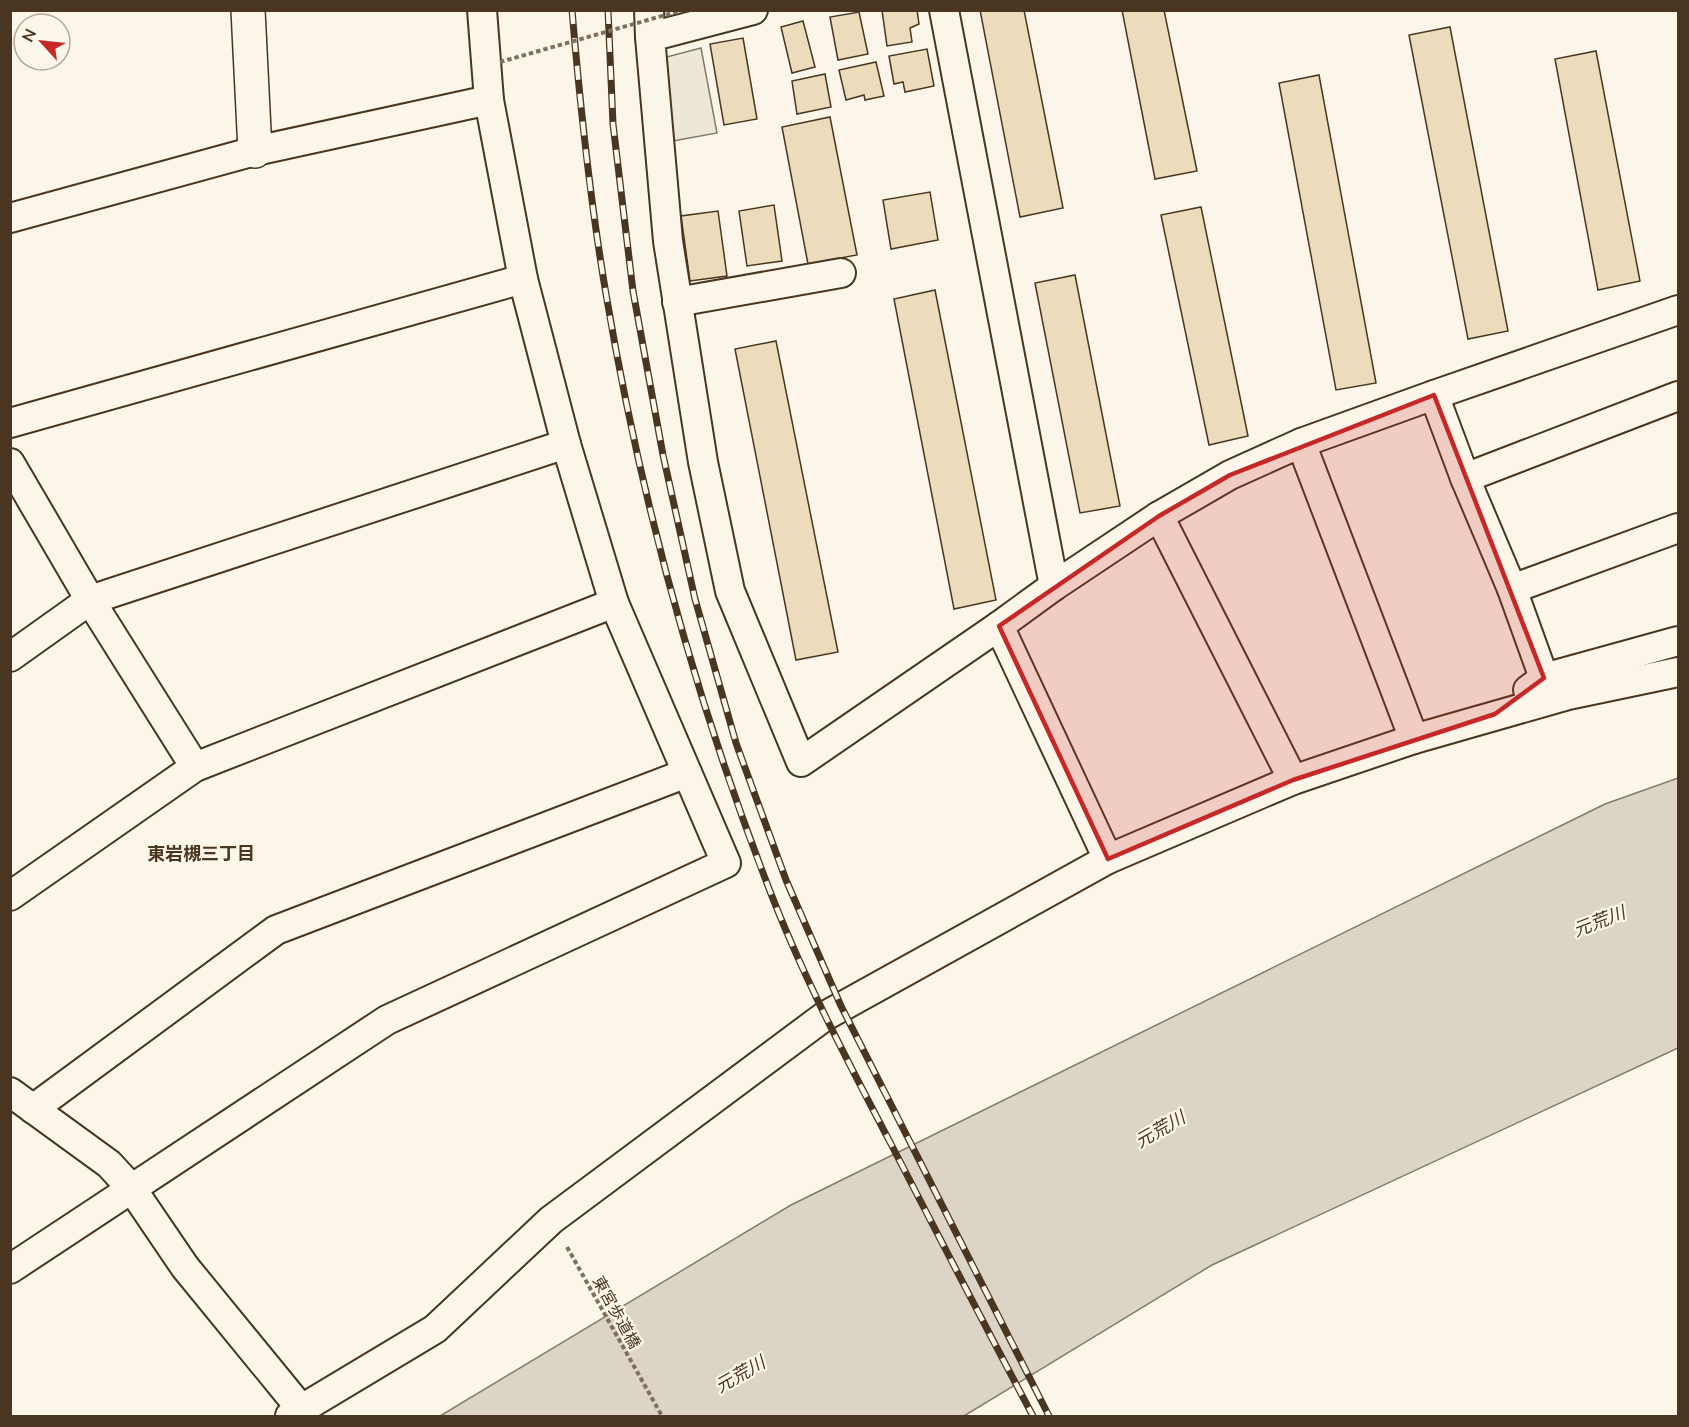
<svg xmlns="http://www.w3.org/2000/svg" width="1689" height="1427" font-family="Mulish,'Noto Sans JP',sans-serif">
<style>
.parking{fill:#ede7d9;stroke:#887966;stroke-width:1.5}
.water{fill:#dcd4c6;stroke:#887966;stroke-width:1.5}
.building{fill:#ecdcbc;stroke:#4a3520;stroke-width:1.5}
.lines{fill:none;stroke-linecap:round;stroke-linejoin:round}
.street-casing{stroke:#4a3520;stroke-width:32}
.secondary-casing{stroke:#4a3520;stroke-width:36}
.path{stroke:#7f6f5c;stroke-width:4;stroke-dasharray:4.5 3;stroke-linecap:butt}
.street{stroke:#fbf6e9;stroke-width:28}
.secondary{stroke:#fbf6e9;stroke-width:33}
.rail-casing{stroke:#4a3520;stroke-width:7}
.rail{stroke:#fbf6e9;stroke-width:4.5;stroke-dasharray:14;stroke-linecap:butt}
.path-bridge{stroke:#7f6f5c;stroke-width:4;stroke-dasharray:4.5 3;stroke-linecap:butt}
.marked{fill:#c62828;fill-opacity:0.2;stroke:#c62828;stroke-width:4.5;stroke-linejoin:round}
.labels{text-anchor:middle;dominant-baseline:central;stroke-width:4.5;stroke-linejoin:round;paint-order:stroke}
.street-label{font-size:16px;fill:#4a3520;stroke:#fbf6e9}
.neighbourhood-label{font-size:18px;font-weight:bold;fill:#4a3520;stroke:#fbf6e9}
.water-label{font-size:18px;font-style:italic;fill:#4a3520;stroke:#fbf6e9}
</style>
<rect width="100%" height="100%" fill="#fbf6e9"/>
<path class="parking" d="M701 48 717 133 667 142 659 59Z"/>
<path class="water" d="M1678 778V1048L1212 1265 964 1416H440L791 1205 1605 804Z"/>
<g class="building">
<path d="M882 10H917L919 24 910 28 912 42 887 46Z"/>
<path d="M980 10H1024L1063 208 1020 217Z"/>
<path d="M1122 10H1164L1197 171 1155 179Z"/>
<path d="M859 12 868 54 838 60 830 17Z"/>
<path d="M803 21 815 67 792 73 781 27Z"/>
<path d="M1450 27 1508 331 1468 339 1409 35Z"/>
<path d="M743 38 757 119 724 125 710 44Z"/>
<path d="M927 49 934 86 905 92 903 82 894 84 889 56Z"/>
<path d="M1596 51 1640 281 1598 290 1555 59Z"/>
<path d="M876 62 884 96 865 100 864 95 846 100 839 70Z"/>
<path d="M825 74 831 107 797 114 792 81Z"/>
<path d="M1319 75 1376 383 1336 390 1279 83Z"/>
<path d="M830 117 857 255 808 264 782 127Z"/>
<path d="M930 192 938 240 891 249 883 200Z"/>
<path d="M774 205 782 261 747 266 739 211Z"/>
<path d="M1201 207 1248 436 1209 445 1161 215Z"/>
<path d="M718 211 727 276 690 281 681 216Z"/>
<path d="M1075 275 1120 506 1080 513 1035 283Z"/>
<path d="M935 290 996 600 954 609 894 299Z"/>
<path d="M776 341 838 652 796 660 735 349Z"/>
</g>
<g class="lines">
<g class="street-casing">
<g id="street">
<path d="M649 10 650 37"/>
<path d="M753 10 650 37 668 241 703 462 730 591 801 762 999 626 1054 586 1159 516 1230 475 1301 443 1434 395 1678 310"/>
<path d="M944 10 1054 586"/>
<path d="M10 218 255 151 489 100"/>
<path d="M677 302 841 273"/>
<path d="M1434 395 1465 478 1512 589 1544 678"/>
<path d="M10 423 523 279"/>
<path d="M1301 443 1414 739"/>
<path d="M10 463 90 600 195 767"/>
<path d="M1465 478 1678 396"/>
<path d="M1159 516 1293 780"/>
<path d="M1512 589 1678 528"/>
<path d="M999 626 1108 859"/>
<path d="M10 657 90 600 566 444"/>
<path d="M1528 690 1544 678 1678 641"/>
<path d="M10 896 195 767 614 603"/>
<path d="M10 1092 109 1164 132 1189 185 1267 302 1410"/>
<path d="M33 1109 276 930 687 773"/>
<path d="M10 1269 387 1020 726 863 614 603 566 444 523 279 489 100 482 10"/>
<path d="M290 1416 435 1329 551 1220 825 1016 1108 859 1293 780 1414 739 1568 695 1678 672"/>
</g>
</g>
<g class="secondary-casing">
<path id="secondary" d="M248 10 255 151"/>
</g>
<path class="path" d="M567 1247 662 1416"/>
<use href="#street" class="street"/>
<use href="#secondary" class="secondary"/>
<g class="rail-casing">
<g id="rail">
<path d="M572 10C580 105 590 200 606 294 640 496 694 695 768 886 802 975 847 1060 891 1144 938 1235 985 1326 1033 1416"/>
<path d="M608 10 613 124 633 291 663 455 695 599 736 743 786 880 841 1006 1049 1416"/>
</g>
</g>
<use href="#rail" class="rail"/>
<path class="path-bridge" d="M500 62 683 10"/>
</g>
<path class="marked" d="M1434 395 1544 678 1495 714 1293 780 1108 859 999 626 1159 516 1230 475Z"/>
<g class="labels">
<g class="street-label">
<text transform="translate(617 1312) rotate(61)">東宮歩道橋</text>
</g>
<g class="neighbourhood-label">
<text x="201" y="853">東岩槻三丁目</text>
</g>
<g class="water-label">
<text transform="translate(1599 921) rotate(-21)">元荒川</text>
<text transform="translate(1160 1129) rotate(-30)">元荒川</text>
<text transform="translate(740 1374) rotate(-30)">元荒川</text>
</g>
</g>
<rect width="1689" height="1427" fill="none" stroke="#4a3520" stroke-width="24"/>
<g transform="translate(42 42) rotate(297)"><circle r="28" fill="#fbf6e9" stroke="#b4a999" stroke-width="1.5"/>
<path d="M0-4.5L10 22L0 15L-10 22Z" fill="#c62828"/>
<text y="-9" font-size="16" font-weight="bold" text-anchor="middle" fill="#4a3520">N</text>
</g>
</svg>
